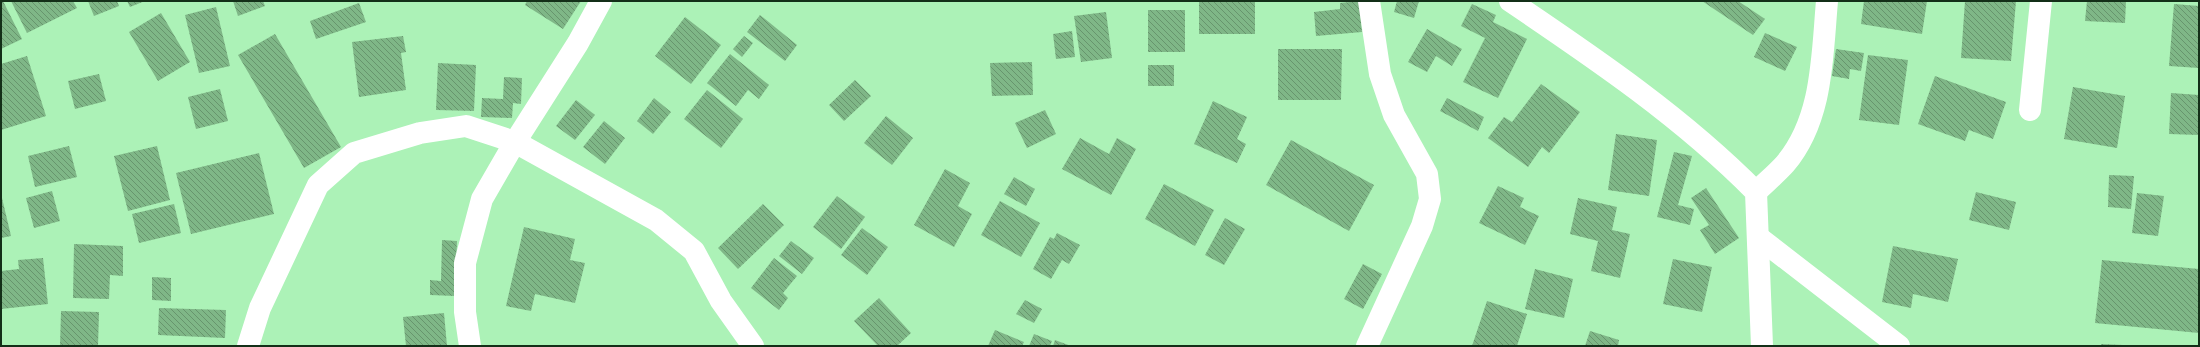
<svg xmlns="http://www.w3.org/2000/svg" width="2200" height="347" font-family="Merriweather,serif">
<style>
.building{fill:url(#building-back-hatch)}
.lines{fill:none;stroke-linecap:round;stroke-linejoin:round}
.minor{stroke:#fff;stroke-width:22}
</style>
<defs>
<pattern id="building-back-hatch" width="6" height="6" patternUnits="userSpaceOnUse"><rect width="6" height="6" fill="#7fb787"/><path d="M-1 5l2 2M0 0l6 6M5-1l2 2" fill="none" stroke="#67956d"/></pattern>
</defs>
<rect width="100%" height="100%" fill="#acf2b7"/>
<g class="building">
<path d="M1 1H3L22 39 1 49Z"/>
<path d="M11 1H73L77 8 27 33Z"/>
<path d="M88 1H117L119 6 94 16Z"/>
<path d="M127 1H145L130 7Z"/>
<path d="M233 1H263L265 6 238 16Z"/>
<path d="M527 1H581L563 29 525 5Z"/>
<rect x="1199" y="1" width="56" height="33"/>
<path d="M1359 1 1362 32 1316 36 1314 12 1340 9V3Z"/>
<path d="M1397 1H1419L1414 18 1394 12Z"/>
<path d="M1702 1H1738L1765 19 1753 35Z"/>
<path d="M1864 1H1927L1922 34 1861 24Z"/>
<path d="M1965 1H2016L2011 61 1961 58Z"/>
<path d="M2087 1H2126L2125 23 2085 21Z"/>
<path d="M359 3 366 22 316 39 310 21Z"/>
<path d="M1472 4 1496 15 1493 22 1527 39 1498 98 1463 82 1485 38 1461 26Z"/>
<path d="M2174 4 2199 6V68L2169 66Z"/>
<path d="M216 7 230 66 199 73 185 15Z"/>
<rect x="1148" y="10" width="37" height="42"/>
<path d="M1106 12 1112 58 1081 62 1074 16Z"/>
<path d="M161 13 190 62 158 81 129 32Z"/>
<path d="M760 15 797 45 785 61 747 32Z"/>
<path d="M685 17 721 45 691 84 655 56Z"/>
<path d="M1427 29 1462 49 1452 66 1436 56 1427 72 1408 62Z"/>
<path d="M1072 31 1075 57 1056 59 1053 34Z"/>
<path d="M1765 33 1797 47 1785 71 1754 57Z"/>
<path d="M275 34 341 147 304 168 238 55Z"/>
<path d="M403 36 406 52 401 53 406 90 359 97 352 42Z"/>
<path d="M744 36 753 43 742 57 733 49Z"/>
<path d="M1278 49H1342L1341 100H1278Z"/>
<path d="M1836 49 1864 53 1861 71 1850 69 1849 79 1832 76Z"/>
<path d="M730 54 769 85 759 99 748 90 736 106 707 83Z"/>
<path d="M1868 55 1908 60 1899 125 1859 120Z"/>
<path d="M27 56 46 116 1 130V64Z"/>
<path d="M1032 62 1033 95 992 96 990 63Z"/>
<path d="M438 63 476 65 474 111 436 110Z"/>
<rect x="1148" y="65" width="26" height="21"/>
<path d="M99 74 106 101 75 109 68 81Z"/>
<path d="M1935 76 2006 102 1993 139 1969 130 1965 141 1918 124Z"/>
<path d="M504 77 522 78 521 104 513 103 512 118 481 117 482 98 503 99Z"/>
<path d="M855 80 871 96 844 121 829 105Z"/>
<path d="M1541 84 1580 112 1549 153 1542 147 1528 167 1488 138 1504 117 1512 122Z"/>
<path d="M2073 87 2125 96 2117 148 2064 139Z"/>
<path d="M220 89 228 121 196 129 188 97Z"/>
<path d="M707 90 743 119 721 148 684 119Z"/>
<path d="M2171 93 2199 95V135L2169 134Z"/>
<path d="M654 98 671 112 653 134 637 121Z"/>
<path d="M1447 98 1484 117 1478 131 1440 111Z"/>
<path d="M576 100 595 115 575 140 556 126Z"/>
<path d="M1213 101 1247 117 1237 139 1246 144 1237 163 1194 144Z"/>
<path d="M1045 110 1056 134 1027 148 1015 123Z"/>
<path d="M886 116 913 138 892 165 864 143Z"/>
<path d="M604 121 625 138 605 164 583 147Z"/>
<path d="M1616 134 1657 140 1649 196 1608 190Z"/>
<path d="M1080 138 1109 154 1117 138 1136 149 1111 195 1062 169Z"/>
<path d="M1291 140 1374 185 1349 231 1266 185Z"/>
<path d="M69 146 77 177 35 187 28 156Z"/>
<path d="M157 146 170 200 128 211 114 156Z"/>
<path d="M1674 152 1692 156 1678 205 1694 209 1690 225 1657 217Z"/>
<path d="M259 153 274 214 191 234 176 173Z"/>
<path d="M945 169 970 183 958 206 972 214 954 247 914 225Z"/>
<path d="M2109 175 2134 176 2131 209 2108 207Z"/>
<path d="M1014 177 1035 189 1026 206 1004 194Z"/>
<path d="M1164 184 1214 210 1195 246 1145 219Z"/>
<path d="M1498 186 1524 198 1520 207 1539 216 1525 245 1479 223Z"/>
<path d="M1706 188 1739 238 1715 254 1700 230 1709 225 1691 198Z"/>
<path d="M52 191 60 221 34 228 26 198Z"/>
<path d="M1976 192 2016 202 2009 230 1969 220Z"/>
<path d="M2137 193 2164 196 2158 236 2132 233Z"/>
<path d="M837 196 865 217 841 249 813 227Z"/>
<path d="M2 198 11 236 1 238V199Z"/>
<path d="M1578 198 1617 207 1612 230 1630 234 1620 278 1591 271 1598 241 1570 234Z"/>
<path d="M1000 201 1040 223 1021 257 981 235Z"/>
<path d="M174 204 181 233 139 243 132 214Z"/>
<path d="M763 204 784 225 738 269 718 248Z"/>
<path d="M1225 218 1245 229 1224 265 1205 255Z"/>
<path d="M524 227 575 239 570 260 585 263 575 303 535 294 531 311 506 306Z"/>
<path d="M862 228 888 247 867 275 841 255Z"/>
<path d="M1057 233 1080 245 1069 264 1062 260 1051 279 1033 269 1050 237 1054 239Z"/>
<path d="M442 240 457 241 455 296 430 295V280L441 281Z"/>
<path d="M791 241 814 258 802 274 779 256Z"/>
<path d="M74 244 123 246V276L110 275 109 299 73 298Z"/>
<path d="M1893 246 1958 259 1948 302 1913 294 1911 308 1882 302Z"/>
<path d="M43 258 48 304 1 309V271L19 269 18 260Z"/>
<path d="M774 258 797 276 783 293 788 298 779 310 751 288Z"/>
<path d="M1673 259 1712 267 1702 312 1663 304Z"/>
<path d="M2102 260 2199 269V333L2095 323Z"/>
<path d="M1363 264 1382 274 1363 309 1344 299Z"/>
<path d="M1535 269 1573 279 1564 318 1525 309Z"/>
<path d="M152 277 171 278V301L152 300Z"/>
<path d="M879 298 911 333 897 346H878L854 321Z"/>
<path d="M1025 300 1042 309 1034 323 1016 314Z"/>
<path d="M1487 301 1527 314 1517 346H1472Z"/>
<path d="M159 308 226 310 225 338 158 335Z"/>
<path d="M61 311 99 312 98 346H60Z"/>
<path d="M444 313 447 346H406L403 317Z"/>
<path d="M995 330 1024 342 1022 346H988Z"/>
<path d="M1590 331 1619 340 1618 346H1585Z"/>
<path d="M1034 334 1052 341 1050 346H1029Z"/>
<path d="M1055 340 1071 346H1053Z"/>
<path d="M2101 344 2123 345V346H2101Z"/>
</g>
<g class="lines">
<g class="minor">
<path d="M1510 1C1596 59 1683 118 1756 192L1762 346"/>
<path d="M2030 110 2041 1"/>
<path d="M1756 192C1765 183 1776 174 1785 164 1823 119 1822 57 1827 1"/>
<path d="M1758 237 1899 346"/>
<path d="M248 346 260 308 318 185 354 153 420 133 466 126 515 142 656 220 694 251 721 301 753 346"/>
<path d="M470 346 465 312V263L482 199 515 142 578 43 601 1"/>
<path d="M1367 346 1422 226 1430 199 1427 174 1394 115 1380 74 1369 1"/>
</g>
</g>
<rect width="2200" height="347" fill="none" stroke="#132f18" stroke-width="4"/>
</svg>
